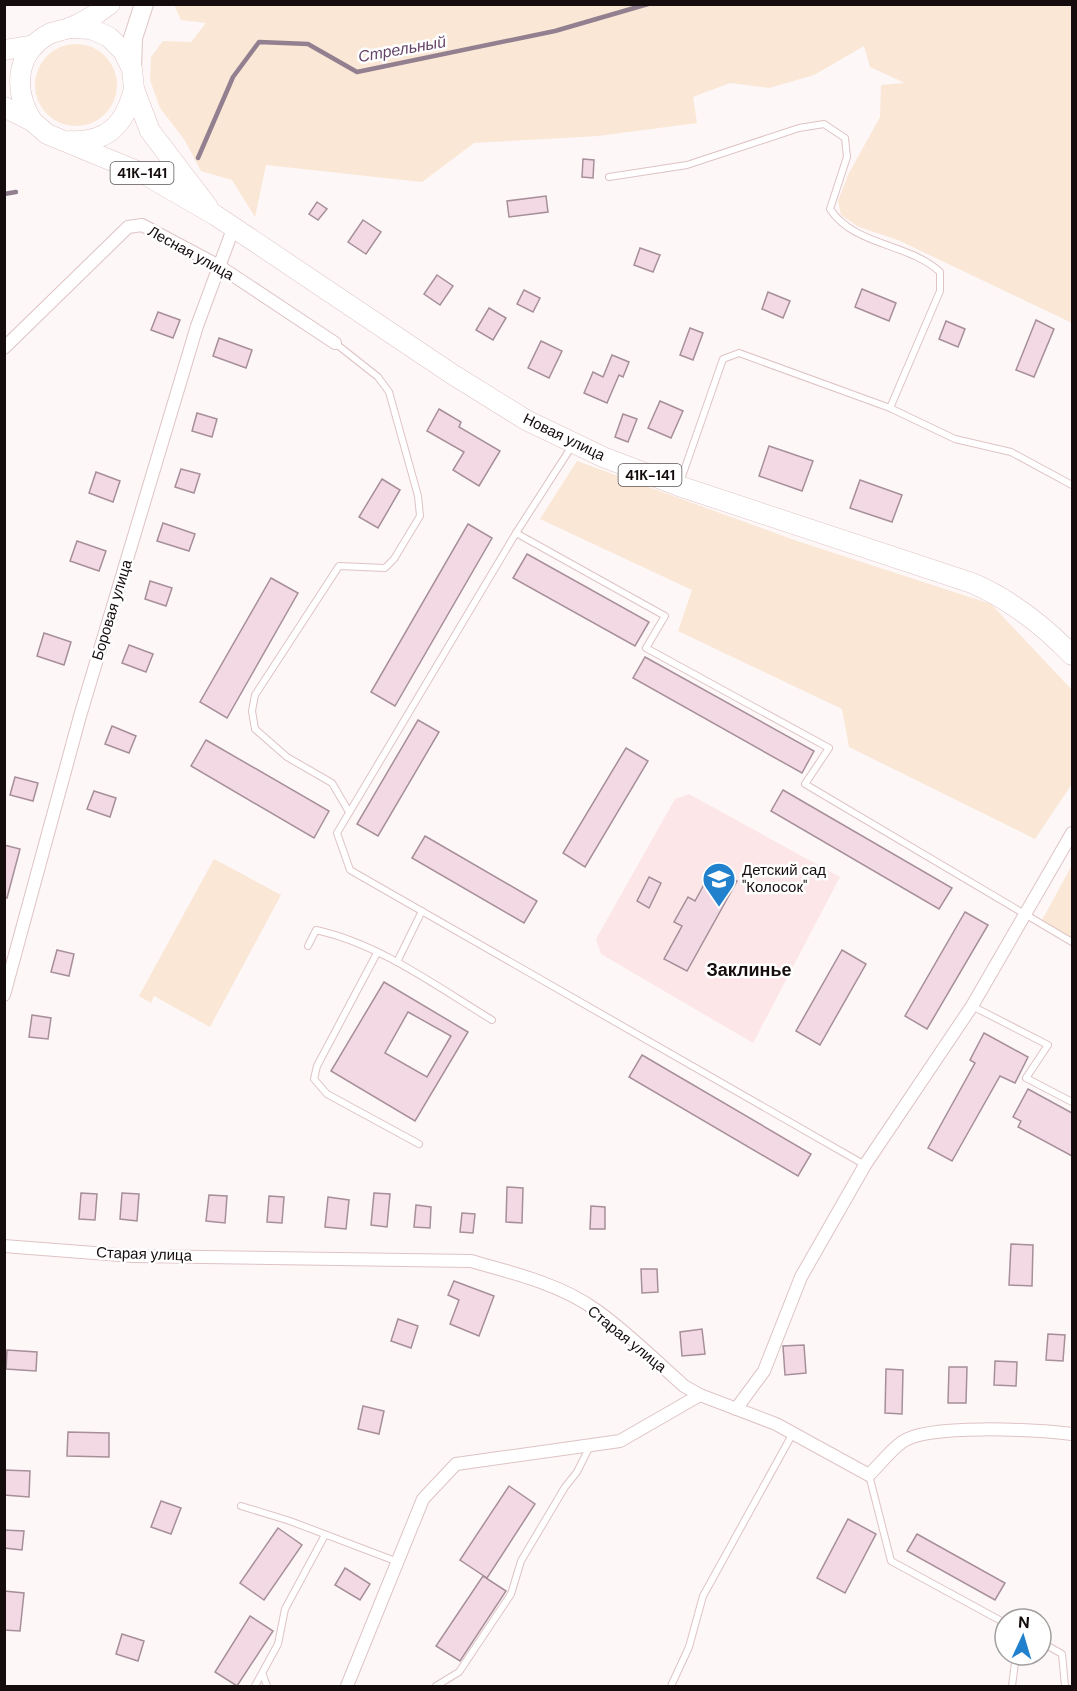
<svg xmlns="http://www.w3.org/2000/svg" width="1077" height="1691" font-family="'DM Sans',sans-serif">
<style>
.built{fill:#fde6e7}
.green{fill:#fae7d5}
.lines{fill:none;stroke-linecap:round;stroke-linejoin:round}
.stream{stroke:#927f90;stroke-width:4.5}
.building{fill:#f3d9e4;stroke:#a78f99;stroke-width:1.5;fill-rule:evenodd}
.lane-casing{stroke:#dfc3c4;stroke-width:8}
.street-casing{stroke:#dfc3c4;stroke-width:14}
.secondary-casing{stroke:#dfc3c4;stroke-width:20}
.primary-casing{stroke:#dfc3c4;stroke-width:21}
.lane{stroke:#fff;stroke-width:6}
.street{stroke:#fff;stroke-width:12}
.secondary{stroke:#fff;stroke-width:18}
.primary{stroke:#fff;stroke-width:20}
.labels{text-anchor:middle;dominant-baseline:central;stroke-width:5;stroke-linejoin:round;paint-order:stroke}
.shield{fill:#fff;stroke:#5b5556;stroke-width:1.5}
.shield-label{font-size:14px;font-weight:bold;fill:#150c0d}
.street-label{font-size:15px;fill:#150c0d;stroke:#fff}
.poi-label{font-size:15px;fill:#150c0d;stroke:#fff;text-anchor:start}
.water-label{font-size:16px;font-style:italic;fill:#654468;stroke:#fff}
.quarter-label{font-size:18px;font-weight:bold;fill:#150c0d;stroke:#fff}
</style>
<rect width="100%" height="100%" fill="#fdf7f8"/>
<path class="built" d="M689 794 840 877 753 1043 601 954 596 939 675 799Z"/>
<g class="green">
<path d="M176 5H1072V323L898 240 859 227 841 215 838 201 848 175 880 117 881 85 905 83 870 67 864 46 814 75 769 88 730 83 693 97 697 123 598 136 474 143 422 182 266 165 255 217 232 180 201 171 184 139 160 108 150 80 151 57 163 41 191 42 206 23 181 20 175 7Z"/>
<circle cx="76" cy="85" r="41"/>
<path d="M577 461 797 541 991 604 1072 690V784L1035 839 849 747 842 709 678 631 692 590 540 519Z"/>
<path d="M214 859 281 895 210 1027 154 996 151 1003 139 996Z"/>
<path d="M1072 865V942L1040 924Z"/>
</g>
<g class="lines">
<g class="stream">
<path d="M198 158 233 77 259 42 308 44 357 72 555 31 648 4"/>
<path d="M4 194 16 192"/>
</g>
</g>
<g class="building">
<path d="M583 159 594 160 593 178 582 177Z"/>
<path d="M546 196 548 212 509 217 507 201Z"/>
<path d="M317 202 327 209 318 220 309 214Z"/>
<path d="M363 220 381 232 366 254 348 242Z"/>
<path d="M640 248 660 255 653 272 634 265Z"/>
<path d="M437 275 453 286 440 305 424 294Z"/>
<path d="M862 289 896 303 889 321 855 307Z"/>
<path d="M524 290 540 298 533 312 517 304Z"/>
<path d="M768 292 790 301 783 318 762 309Z"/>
<path d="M489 308 506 318 493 340 476 330Z"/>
<path d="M158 312 180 320 173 338 151 330Z"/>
<path d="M1036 320 1054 329 1034 377 1016 370Z"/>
<path d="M946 321 965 329 958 347 939 339Z"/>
<path d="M690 328 703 333 693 360 680 355Z"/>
<path d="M219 338 252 350 246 368 213 356Z"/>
<path d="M541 341 562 351 549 378 528 368Z"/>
<path d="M612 355 629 362 623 377 619 375 607 403 584 393 593 372 603 377Z"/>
<path d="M660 401 683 411 671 438 648 428Z"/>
<path d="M439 409 461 422 459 427 500 451 479 486 453 470 464 452 427 431Z"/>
<path d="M197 413 217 419 212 437 192 431Z"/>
<path d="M623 414 637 419 628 442 615 437Z"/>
<path d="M769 446 813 461 802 491 759 476Z"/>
<path d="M181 469 200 474 194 493 175 487Z"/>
<path d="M96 472 120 481 113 502 89 493Z"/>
<path d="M382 479 400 490 378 528 359 517Z"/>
<path d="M860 480 902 495 892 522 850 508Z"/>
<path d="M163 523 195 534 189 551 157 541Z"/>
<path d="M468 524 492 538 395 706 371 692Z"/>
<path d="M77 541 106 551 99 571 70 561Z"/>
<path d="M527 554 649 622 635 646 513 578Z"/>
<path d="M271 578 298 593 227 718 200 702Z"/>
<path d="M150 581 172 588 166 606 145 599Z"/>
<path d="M44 633 71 642 64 665 37 656Z"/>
<path d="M129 645 153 654 146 672 122 663Z"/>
<path d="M645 657 814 751 802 773 633 678Z"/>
<path d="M418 720 439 732 378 836 357 824Z"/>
<path d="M112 726 136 736 129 753 105 744Z"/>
<path d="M206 740 329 811 314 838 191 766Z"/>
<path d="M626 748 648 761 585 867 563 853Z"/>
<path d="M15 777 38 783 33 801 10 795Z"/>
<path d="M783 790 952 888 939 909 771 811Z"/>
<path d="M94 791 116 798 110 817 87 809Z"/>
<path d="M425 836 537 901 524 923 412 858Z"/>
<path d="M4 845 20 849 7 898 4 897Z"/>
<path d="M713 868 737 881 687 971 664 959 682 926 674 922 688 897 695 901Z"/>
<path d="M649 877 661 883 649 908 637 901Z"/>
<path d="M965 912 988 925 927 1029 905 1016Z"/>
<path d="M57 950 74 954 69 976 51 972Z"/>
<path d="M842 950 866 964 820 1045 796 1031Z"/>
<path d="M384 982 468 1032 415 1121 331 1071ZM408 1012 451 1036 427 1077 385 1053Z"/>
<path d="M32 1015 51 1018 48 1039 29 1037Z"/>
<path d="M984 1033 1028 1057 1015 1083 1000 1076 952 1161 928 1148 975 1063 970 1060Z"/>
<path d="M642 1055 811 1154 798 1176 629 1077Z"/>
<path d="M1028 1089 1072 1113V1156L1018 1127 1021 1121 1013 1117Z"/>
<path d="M507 1187 523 1188 522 1223 506 1222Z"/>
<path d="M81 1193 97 1194 95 1220 79 1219Z"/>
<path d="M122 1193 139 1194 137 1221 120 1219Z"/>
<path d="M374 1193 390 1194 387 1227 371 1225Z"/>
<path d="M209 1195 227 1196 225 1223 206 1221Z"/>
<path d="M269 1196 284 1197 282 1223 267 1222Z"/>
<path d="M328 1197 349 1200 346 1229 325 1227Z"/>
<path d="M416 1205 431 1207 430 1228 414 1227Z"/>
<path d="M591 1206 605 1207V1229H590Z"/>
<path d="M462 1213 475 1214 473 1233 460 1232Z"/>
<path d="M1011 1244 1033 1245 1032 1286 1009 1285Z"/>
<path d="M641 1269H657L658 1292 642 1293Z"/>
<path d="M454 1281 494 1296 479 1336 450 1324 459 1300 448 1295Z"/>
<path d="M398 1319 418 1326 411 1348 391 1341Z"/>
<path d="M702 1329 705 1354 682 1356 680 1332Z"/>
<path d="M1048 1334 1065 1335 1063 1361 1046 1360Z"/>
<path d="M804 1345 806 1373 785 1375 783 1346Z"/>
<path d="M7 1350 37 1352 36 1371 6 1369Z"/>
<path d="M995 1361 1017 1362 1016 1386 994 1385Z"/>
<path d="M949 1367H967L966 1403H948Z"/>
<path d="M886 1369 903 1370 902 1414 885 1413Z"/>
<path d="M363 1406 384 1411 379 1434 358 1429Z"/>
<path d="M68 1432 109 1433V1457L67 1456Z"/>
<path d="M4 1470 30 1471 29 1497 4 1495Z"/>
<path d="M509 1486 535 1504 487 1578 460 1560Z"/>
<path d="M161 1501 181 1508 171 1534 151 1527Z"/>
<path d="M848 1519 876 1534 845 1593 817 1578Z"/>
<path d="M278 1528 302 1545 264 1600 240 1583Z"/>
<path d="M4 1530 24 1531 22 1550 4 1548Z"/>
<path d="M917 1534 1005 1583 995 1600 907 1551Z"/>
<path d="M345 1568 370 1584 360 1600 335 1585Z"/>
<path d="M483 1576 506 1591 460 1661 436 1646Z"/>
<path d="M4 1591 24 1593 20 1631 4 1630Z"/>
<path d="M250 1616 273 1631 237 1686 215 1672Z"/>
<path d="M122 1634 144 1641 138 1661 116 1654Z"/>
</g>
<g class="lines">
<g class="lane-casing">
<g id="lane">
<path d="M609 177 687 165 799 128 824 124 845 138 847 157 830 209C854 246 909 243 940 272V291L890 408"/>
<path d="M335 343 378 377 389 392 418 496 420 516 394 559 385 568 339 566 255 695 252 711 255 729 287 757 332 783 349 812"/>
<path d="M572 446 516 533 337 833 350 870 865 1165"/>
<path d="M680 482 723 359 739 353 890 408 955 439 1011 452 1072 485"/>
<path d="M516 533 665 616 646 648 829 748 805 784 1072 942"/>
<path d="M308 946 316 930C380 944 436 986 492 1020"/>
<path d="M377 953 317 1066 314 1079 327 1094 419 1144"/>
<path d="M397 962 422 911"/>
<path d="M972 1006 1048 1045 1026 1078 1072 1102"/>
<path d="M869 1475 891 1561 1005 1623"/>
<path d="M241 1506 290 1521 398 1562"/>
<path d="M1041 1642 1062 1654 1065 1686"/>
<path d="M263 1675 267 1686"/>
<path d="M255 1686 278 1644 285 1609 325 1535"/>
<path d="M436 1686 459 1672 511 1594 521 1561 565 1487 577 1472 590 1446"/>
<path d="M671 1686 689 1647 703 1596 793 1433"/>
<path d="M1012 1686 1016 1655"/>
</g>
</g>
<g class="street-casing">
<g id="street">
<path d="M4 348 128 227 142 225 219 266 335 343"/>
<path d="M4 995 80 716 197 326 233 229"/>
<path d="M4 1246 133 1256 471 1261C513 1273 560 1284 596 1310 626 1331 656 1361 684 1386L700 1395 776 1424 869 1475C879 1465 890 1451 902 1442 927 1423 1039 1430 1072 1434"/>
<path d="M736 1409 764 1371 801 1277 865 1165 972 1006 1072 833"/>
<path d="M347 1686 423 1499 456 1464 620 1441 700 1395"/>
</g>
</g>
<g class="secondary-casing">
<path id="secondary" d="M132 69 133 38 144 4"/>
</g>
<g class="primary-casing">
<g id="primary">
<path d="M71 28 91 29 109 37 123 51 132 69 134 89 150 131 208 207"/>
<path d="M4 50 35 45"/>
<path d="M4 107 32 121 47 134 144 174 215 215 452 374 526 420 603 457 679 486 972 583C1011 600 1043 625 1072 655"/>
<path d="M32 121C13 90 15 51 51 33 57 31 64 30 69 28 83 23 98 13 110 4"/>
<path d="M70 141C108 143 125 124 134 89"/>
</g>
</g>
<use href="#lane" class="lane"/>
<use href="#street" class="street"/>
<use href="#secondary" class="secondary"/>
<use href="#primary" class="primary"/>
</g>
<defs>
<g id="school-pin" transform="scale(1.725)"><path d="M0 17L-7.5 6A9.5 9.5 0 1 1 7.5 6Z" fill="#2281cd" stroke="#fff"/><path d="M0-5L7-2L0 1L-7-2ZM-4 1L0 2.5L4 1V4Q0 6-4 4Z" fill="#fff"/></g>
</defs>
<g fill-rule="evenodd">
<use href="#school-pin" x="719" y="879"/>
</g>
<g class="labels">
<g class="shield">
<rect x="110.5" y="162" width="63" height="22" rx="4.5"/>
<rect x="618.5" y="464" width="63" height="22" rx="4.5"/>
</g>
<g class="shield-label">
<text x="142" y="173">41К-141</text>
<text x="650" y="475">41К-141</text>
</g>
<g class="street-label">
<text transform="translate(191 253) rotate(29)">Лесная улица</text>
<text transform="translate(564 437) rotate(26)">Новая улица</text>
<text transform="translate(112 610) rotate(-73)">Боровая улица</text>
<text transform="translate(144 1254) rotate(2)">Старая улица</text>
<text transform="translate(627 1339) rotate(39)">Старая улица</text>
</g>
<g class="poi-label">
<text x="742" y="870">Детский сад<tspan x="742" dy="17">"Колосок"</tspan></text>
</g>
<g class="water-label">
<text transform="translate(402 49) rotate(-10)">Стрельный</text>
</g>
<g class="quarter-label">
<text x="749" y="970">Заклинье</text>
</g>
</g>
<rect width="1077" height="1691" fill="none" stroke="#150c0d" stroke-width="12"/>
<g transform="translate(1023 1637) rotate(4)"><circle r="28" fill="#ffffff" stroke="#a19e9e" stroke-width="1.5"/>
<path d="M0-4.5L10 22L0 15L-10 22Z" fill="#2281cd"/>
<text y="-9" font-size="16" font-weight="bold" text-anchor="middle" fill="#150c0d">N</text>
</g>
</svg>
